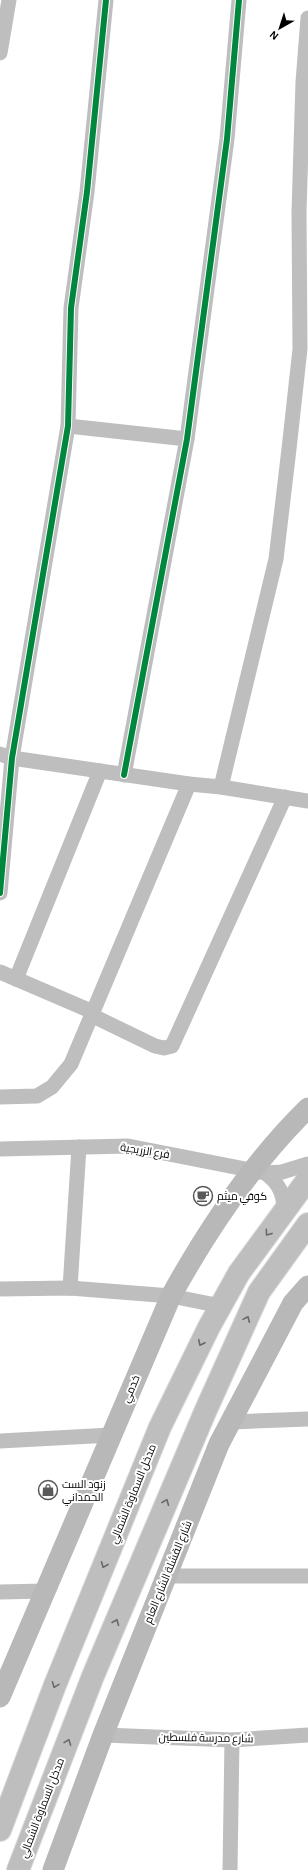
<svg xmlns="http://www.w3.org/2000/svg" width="308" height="1870" font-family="'Alegreya Sans',Cairo,sans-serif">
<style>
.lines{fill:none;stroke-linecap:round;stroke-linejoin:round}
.highway-casing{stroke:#dbdbdb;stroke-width:24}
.street{stroke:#bebebe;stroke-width:15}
.secondary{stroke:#b8b8b8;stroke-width:21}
.highway{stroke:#bebebe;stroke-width:22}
.cycleway-casing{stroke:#fff;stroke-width:8}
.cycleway{stroke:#00873e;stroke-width:6}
.oneway{stroke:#686868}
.labels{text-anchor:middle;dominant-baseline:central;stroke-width:4;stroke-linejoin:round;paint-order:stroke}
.street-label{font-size:11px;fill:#000;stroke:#fff}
.poi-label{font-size:11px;fill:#000;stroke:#fff;text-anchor:start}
</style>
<rect width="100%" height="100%" fill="#fff"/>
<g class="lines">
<g class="highway-casing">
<g id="highway">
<path d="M0 1830 55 1685 160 1427 209 1327 239 1273 308 1179"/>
<path d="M18 1870 93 1676 205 1412 259 1292 308 1224"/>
</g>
</g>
<g class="street">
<path d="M0 53 9 0"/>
<path d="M68 426 187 439"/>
<path d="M0 754 12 758 189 784 221 787 308 801"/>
<path d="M124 775 187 439 227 139 239 0"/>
<path d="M221 787 276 559 289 449 300 349 299 212 303 82 308 18"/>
<path d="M0 893 12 758 68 426 71 308 87 192 106 0"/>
<path d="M0 972 93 1012"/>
<path d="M16 979 100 771"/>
<path d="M91 1015 155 1046 164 1048 172 1046 285 797"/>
<path d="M0 1097 37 1096 52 1087 71 1064 189 784"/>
<path d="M0 1149 128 1146 265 1173 282 1172 308 1164"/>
<path d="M265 1173C279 1183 284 1194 284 1211"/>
<path d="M70 1288 79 1147"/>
<path d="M0 1289 70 1288 171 1296 221 1306"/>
<path d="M231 1422 308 1419"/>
<path d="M0 1441 111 1435"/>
<path d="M167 1576H308"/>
<path d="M0 1592 45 1591"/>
<path d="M103 1735 232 1740 308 1735"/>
<path d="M230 1870 232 1740"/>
</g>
<g class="secondary">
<path d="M0 1697 171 1296C209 1227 252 1163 308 1108"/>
<path d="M53 1870 103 1735 219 1444 293 1303 308 1286"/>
</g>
<use href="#highway" class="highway"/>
<g class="cycleway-casing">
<g id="cycleway">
<path d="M124 775 187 439 227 139 239 0"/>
<path d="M0 893 12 758 68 426 71 308 87 192 106 0"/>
</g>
</g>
<use href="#cycleway" class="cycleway"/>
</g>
<defs><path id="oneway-chevron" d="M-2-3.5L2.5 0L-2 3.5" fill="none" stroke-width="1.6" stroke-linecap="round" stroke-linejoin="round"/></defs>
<g class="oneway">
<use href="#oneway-chevron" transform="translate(268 1233) rotate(126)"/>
<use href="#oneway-chevron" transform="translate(247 1319) rotate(-66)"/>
<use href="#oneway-chevron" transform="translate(201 1343) rotate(116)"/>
<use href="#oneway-chevron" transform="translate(166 1502) rotate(-68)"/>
<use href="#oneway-chevron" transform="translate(104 1565) rotate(112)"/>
<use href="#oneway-chevron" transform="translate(116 1622) rotate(-67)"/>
<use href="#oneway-chevron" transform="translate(55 1685) rotate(111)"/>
<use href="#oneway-chevron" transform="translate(68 1742) rotate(-69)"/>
</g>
<defs>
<g id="cafe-ring" transform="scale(1)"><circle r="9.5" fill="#fff" stroke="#595959" stroke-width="1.5"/><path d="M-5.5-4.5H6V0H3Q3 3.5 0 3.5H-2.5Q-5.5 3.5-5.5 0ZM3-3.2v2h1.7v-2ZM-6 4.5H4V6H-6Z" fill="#595959"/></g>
<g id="shop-ring" transform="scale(1)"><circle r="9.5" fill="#fff" stroke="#595959" stroke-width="1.5"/><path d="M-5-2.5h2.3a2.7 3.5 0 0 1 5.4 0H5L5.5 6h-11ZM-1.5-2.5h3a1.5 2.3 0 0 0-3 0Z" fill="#595959"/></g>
</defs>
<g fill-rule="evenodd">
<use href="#cafe-ring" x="203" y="1196"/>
<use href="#shop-ring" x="48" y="1490"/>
</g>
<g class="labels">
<g class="street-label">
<text transform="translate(145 1151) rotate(9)">فرع الزريجية</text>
<text transform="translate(131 1389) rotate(-67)">خدمي</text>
<text transform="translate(133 1494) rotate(-68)">مدخل السماوة الشمالي</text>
<text transform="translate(168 1572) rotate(-68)">شارع القشلة الشارع العام</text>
<text transform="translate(206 1738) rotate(1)">شارع مدرسة فلسطين</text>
<text transform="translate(42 1808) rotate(-69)">مدخل السماوة الشمالي</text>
</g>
<g class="poi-label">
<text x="217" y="1196">كوفي ميثم</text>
<text x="62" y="1484">زنود الست<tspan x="62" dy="13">الحمداني</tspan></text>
</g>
</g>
<g transform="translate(280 28) rotate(219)" stroke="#ffffff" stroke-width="3" paint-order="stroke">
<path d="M0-3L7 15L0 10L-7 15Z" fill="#000000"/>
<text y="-6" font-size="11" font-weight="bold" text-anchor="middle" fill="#000000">N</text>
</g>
</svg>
